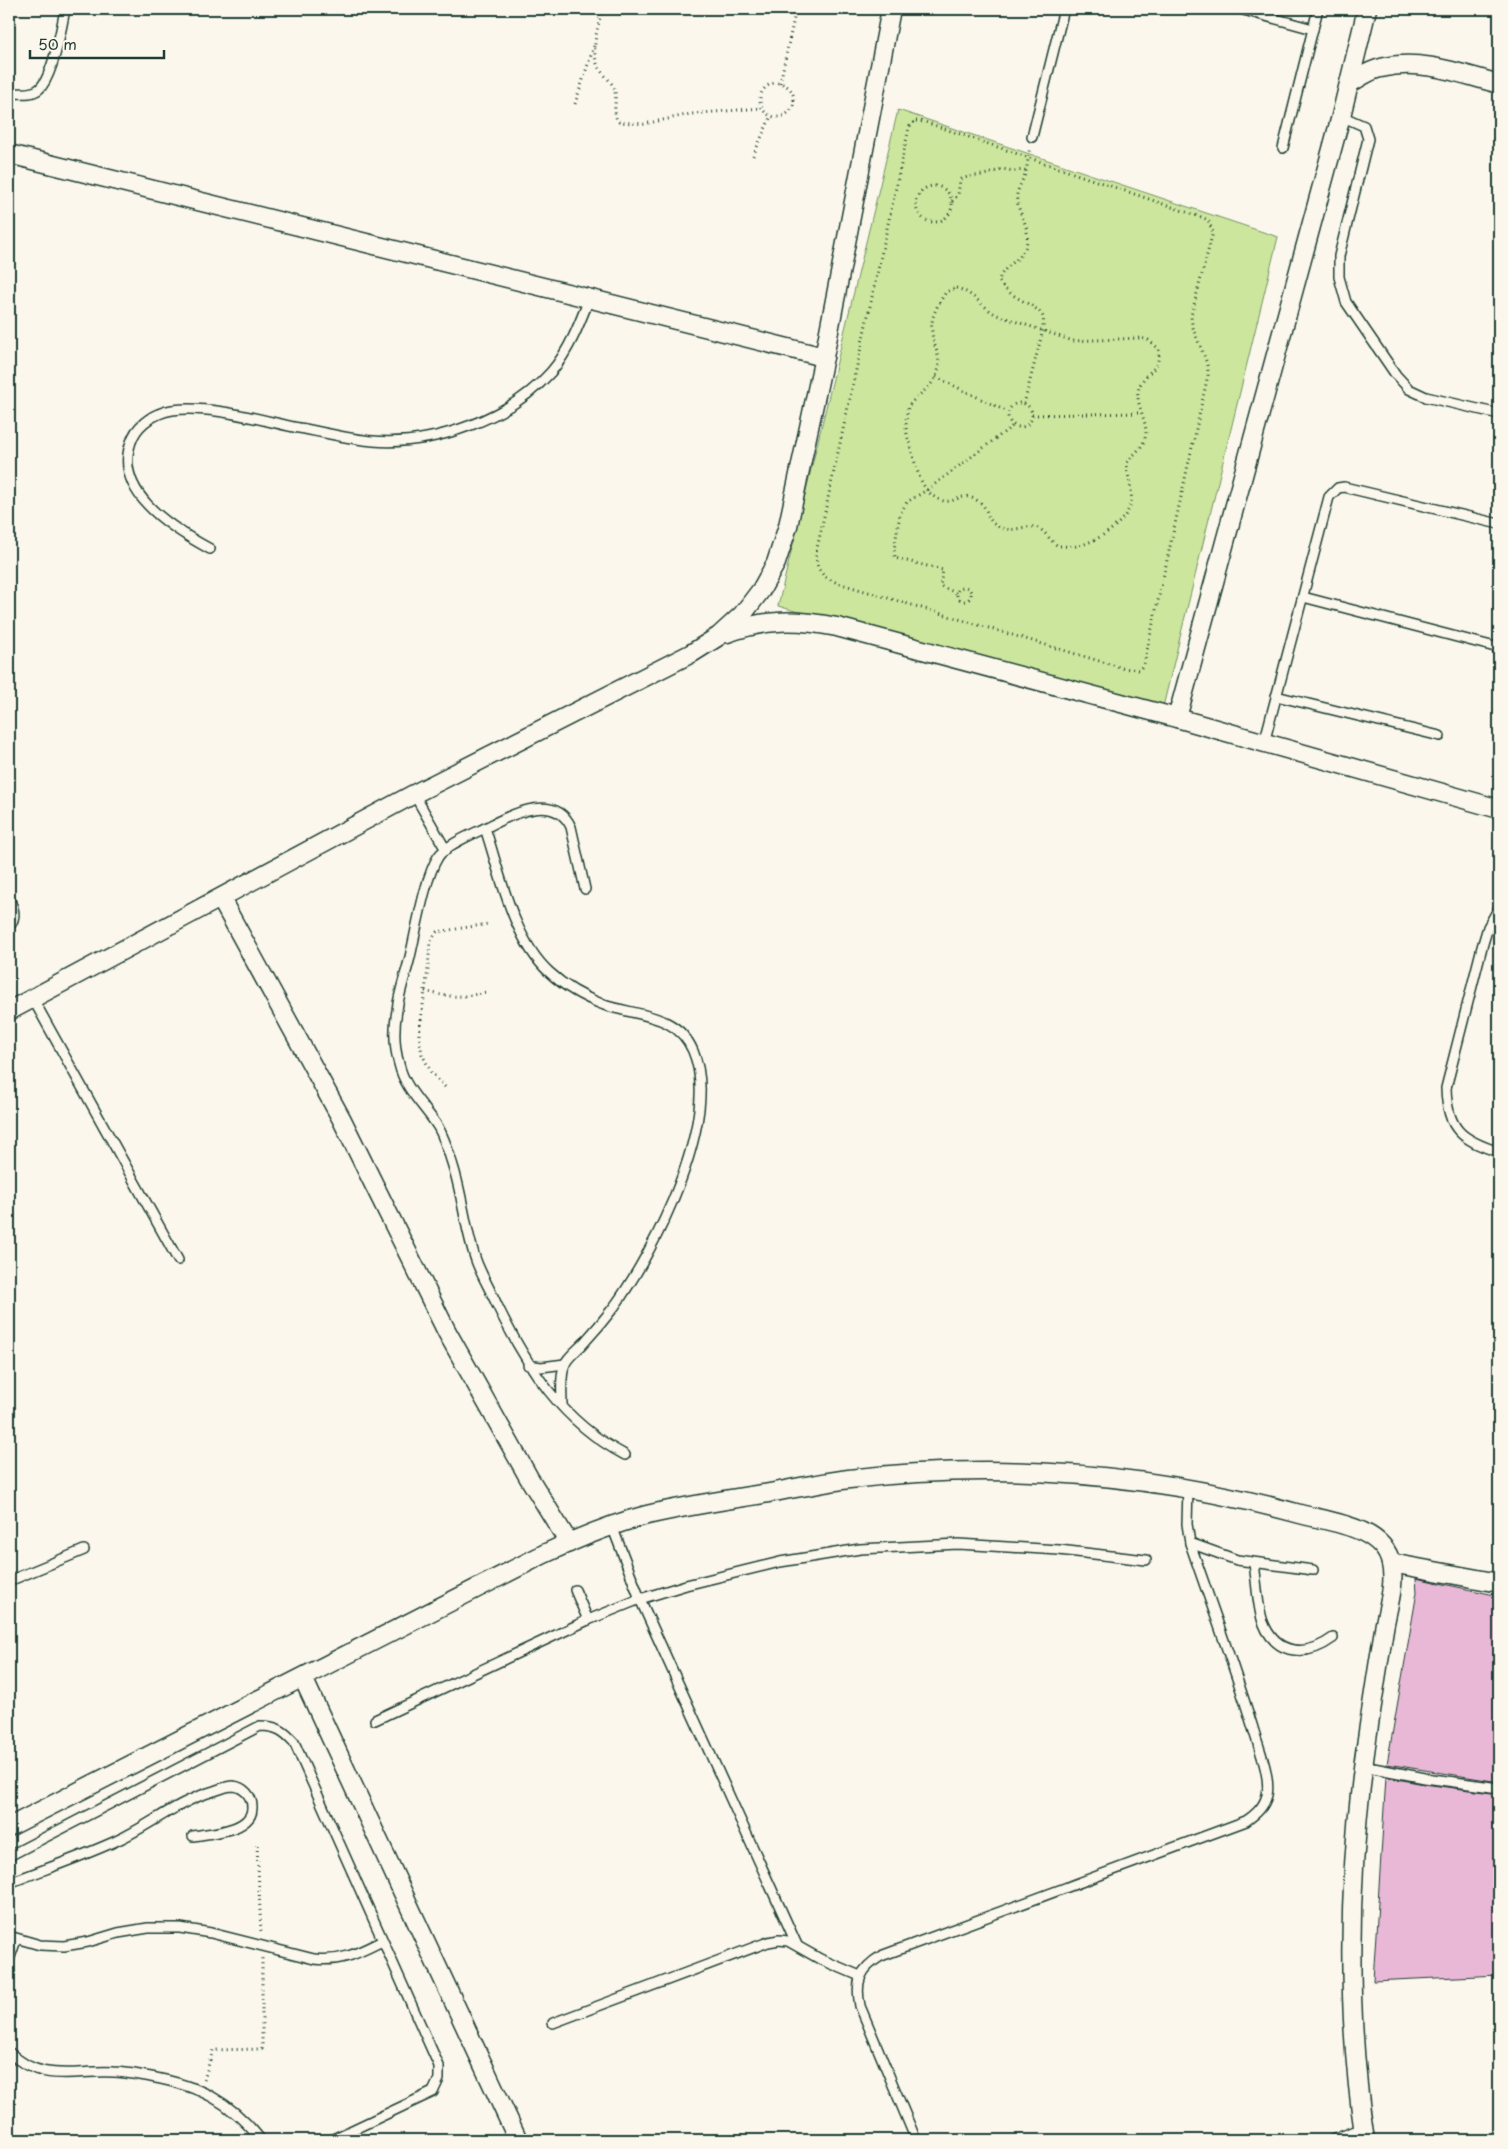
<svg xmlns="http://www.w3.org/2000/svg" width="1508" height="2149" font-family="'Playpen Sans',sans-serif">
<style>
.green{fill:#cce69d;stroke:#769268}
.building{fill:#e9b8d7;stroke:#1f3d34}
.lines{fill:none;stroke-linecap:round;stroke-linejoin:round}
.service-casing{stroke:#1f3d34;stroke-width:12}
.minor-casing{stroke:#1f3d34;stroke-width:21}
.path{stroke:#1f3d34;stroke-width:3;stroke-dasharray:1 4;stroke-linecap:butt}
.service{stroke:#fbf7ec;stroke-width:9}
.minor{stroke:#fbf7ec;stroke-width:18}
</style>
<rect width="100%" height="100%" fill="#fbf7ec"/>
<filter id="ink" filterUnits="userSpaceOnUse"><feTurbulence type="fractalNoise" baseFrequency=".02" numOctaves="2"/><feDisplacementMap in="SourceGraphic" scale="10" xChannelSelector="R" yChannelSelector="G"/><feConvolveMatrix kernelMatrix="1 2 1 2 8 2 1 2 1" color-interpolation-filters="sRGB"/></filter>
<g filter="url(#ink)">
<path class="green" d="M898 110 1278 237 1160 719 778 606Z"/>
<g class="building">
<path d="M1416 1578 1499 1596V1782L1387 1764 1417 1592Z"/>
<path d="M1386 1777 1424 1784 1499 1794V1975L1373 1981Z"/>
</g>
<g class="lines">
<g class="service-casing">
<g id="service">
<path d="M1240 9 1313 29"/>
<path d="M13 93C21 93 32 95 39 89 52 79 62 26 65 9"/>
<path d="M1341 116 1364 126 1368 139 1339 256V277L1346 302 1396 375 1409 389 1426 397 1499 414"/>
<path d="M1032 137 1064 9"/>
<path d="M1283 148 1318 9"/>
<path d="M210 549C171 528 109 490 133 437 140 422 156 413 172 410 211 405 260 420 299 428 323 432 348 439 373 441 434 446 510 418 551 372 569 351 579 325 589 299"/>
<path d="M1303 597 1499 648"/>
<path d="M1276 696 1440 736"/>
<path d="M1264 743 1329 497 1338 488 1344 487 1499 524"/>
<path d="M414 794 446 850"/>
<path d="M485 828C500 873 513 939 549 972 565 987 583 997 604 1005 637 1016 677 1013 693 1051 722 1119 654 1252 614 1307 604 1320 593 1333 582 1345 577 1350 567 1358 565 1364 560 1375 562 1394 562 1406"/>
<path d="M585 889 571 827C556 794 516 812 491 825 478 832 446 844 438 857 425 877 416 932 410 957 406 974 399 992 397 1010 394 1027 394 1047 399 1064 405 1090 424 1105 438 1127 445 1139 449 1153 453 1166 463 1197 466 1235 477 1263 483 1278 491 1291 497 1305 527 1367 562 1422 625 1455"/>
<path d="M9 898C14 909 17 917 9 927"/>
<path d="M1499 908 1488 927 1482 947 1446 1088C1447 1130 1462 1140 1499 1152"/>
<path d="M33 999 178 1260"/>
<path d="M528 1365 541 1367 565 1364"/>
<path d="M612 1526 640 1599 797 1945"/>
<path d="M1190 1543 1237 1560 1313 1570"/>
<path d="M1254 1564C1257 1582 1257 1605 1263 1622 1276 1656 1307 1657 1333 1638"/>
<path d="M9 1581 84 1550"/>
<path d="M575 1590 588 1620"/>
<path d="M375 1720 588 1620 640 1599 686 1585 780 1562 860 1549 958 1544 1059 1550 1146 1560"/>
<path d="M1363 1766 1425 1778 1499 1788"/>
<path d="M9 1856 260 1726C276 1726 283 1730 294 1742L439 2066V2079L433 2092 331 2140"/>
<path d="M9 1883C45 1869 81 1857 116 1841 151 1825 176 1802 214 1791 220 1789 227 1786 233 1786 244 1787 252 1796 252 1807 253 1831 210 1833 193 1836"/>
<path d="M9 1936 40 1945 64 1946 88 1942 118 1933 148 1928H180L211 1933 314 1959C342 1962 358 1953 382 1941"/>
<path d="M9 1960 16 1940"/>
<path d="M553 2023 768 1942 779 1940 788 1941 820 1959 860 1976"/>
<path d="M9 2052C42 2084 73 2070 113 2072 126 2072 139 2075 151 2077 200 2086 230 2101 261 2140"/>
<path d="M916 2140 860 2006C855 1981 860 1969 881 1956L1246 1821C1256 1814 1264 1807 1267 1795 1271 1776 1258 1746 1253 1728 1234 1666 1211 1604 1190 1543L1187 1524 1188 1487"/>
<path d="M1332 2140 1363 2128"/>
</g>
</g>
<g class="minor-casing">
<g id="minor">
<path d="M1350 83C1359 78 1370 70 1381 68 1421 58 1461 74 1499 84"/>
<path d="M9 154 824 357"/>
<path d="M727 633C766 619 796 619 837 627L1177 718 1499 809"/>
<path d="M1177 718 1341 116 1367 9"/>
<path d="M221 899 341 1118 447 1332 529 1478 569 1543"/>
<path d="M9 1011 414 794 692 653 719 636 742 615 761 590 776 563 788 526 824 357 891 9"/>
<path d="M1391 1563 1499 1583"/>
<path d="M303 1678 518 2140"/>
<path d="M9 1827 544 1554C578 1538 612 1524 647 1515 685 1506 724 1500 763 1494 791 1489 820 1483 849 1479 1003 1461 1151 1473 1300 1514 1330 1522 1384 1527 1391 1564 1396 1584 1387 1609 1384 1629 1377 1673 1370 1716 1364 1760 1348 1883 1346 2017 1365 2140"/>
</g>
</g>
<g class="path">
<path d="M602 9C598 28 589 52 600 70 605 76 611 81 614 88 618 99 611 114 619 122L644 124 691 114 761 108"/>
<circle cx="777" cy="100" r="17"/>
<path d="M780 83 796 9"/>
<path d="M575 104 594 46"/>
<path d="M916 121 925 122 1201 217 1208 220 1213 232 1191 316C1192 337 1209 356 1208 375L1144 664 1139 670 1123 668 838 583C822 577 816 570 816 553L909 128 911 124Z"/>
<path d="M753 156 771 116"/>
<circle cx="934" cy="204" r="18"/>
<path d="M952 201 958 195 960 180 963 178 988 174 1002 169 1014 171 1027 170"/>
<path d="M956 288C973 292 982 307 997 315L1073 341 1141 338 1148 340 1159 349C1160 371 1148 369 1140 385 1132 403 1150 421 1145 438 1143 448 1132 455 1127 463 1127 476 1133 489 1131 502 1127 523 1097 542 1077 546 1071 547 1064 546 1058 546 1050 541 1046 532 1038 528 1025 523 1012 535 997 526 983 518 992 504 969 497 960 495 953 503 944 501 922 496 917 470 912 452 910 443 906 435 906 426 906 420 907 413 908 407 915 396 929 390 935 378 945 359 933 349 932 332 930 317 938 304 946 292Z"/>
<path d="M936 377 1008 412"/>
<circle cx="1020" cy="415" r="12"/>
<path d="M1024 404 1043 330C1043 327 1044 321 1043 317 1038 304 1009 299 999 281 1002 264 1024 262 1027 241 1029 224 1019 215 1017 200 1015 191 1024 180 1026 171 1028 163 1028 155 1030 148"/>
<path d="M1032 415 1142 413"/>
<circle cx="964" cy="594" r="7"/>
<path d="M956 593 940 586 943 570 895 558 894 550 900 514 907 502 927 490 1014 425"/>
<path d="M425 991C449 998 462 998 486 992"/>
<path d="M445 1087 431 1072 422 1054 419 1034 428 969 430 942 437 932 488 924"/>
<path d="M257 1845 261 1932"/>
<path d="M204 2080 213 2050 262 2049V1958"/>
</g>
<use href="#service" class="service"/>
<use href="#minor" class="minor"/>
</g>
</g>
<rect width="1508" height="2149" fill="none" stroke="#fbf7ec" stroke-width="30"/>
<rect x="15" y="15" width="1478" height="2119" fill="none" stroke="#1f3d34" stroke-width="2" filter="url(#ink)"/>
<path d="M30 50v8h134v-8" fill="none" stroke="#1f3d34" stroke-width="2.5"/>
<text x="38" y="50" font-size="15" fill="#1f3d34" stroke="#fbf7ec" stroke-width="4" paint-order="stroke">50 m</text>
</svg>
